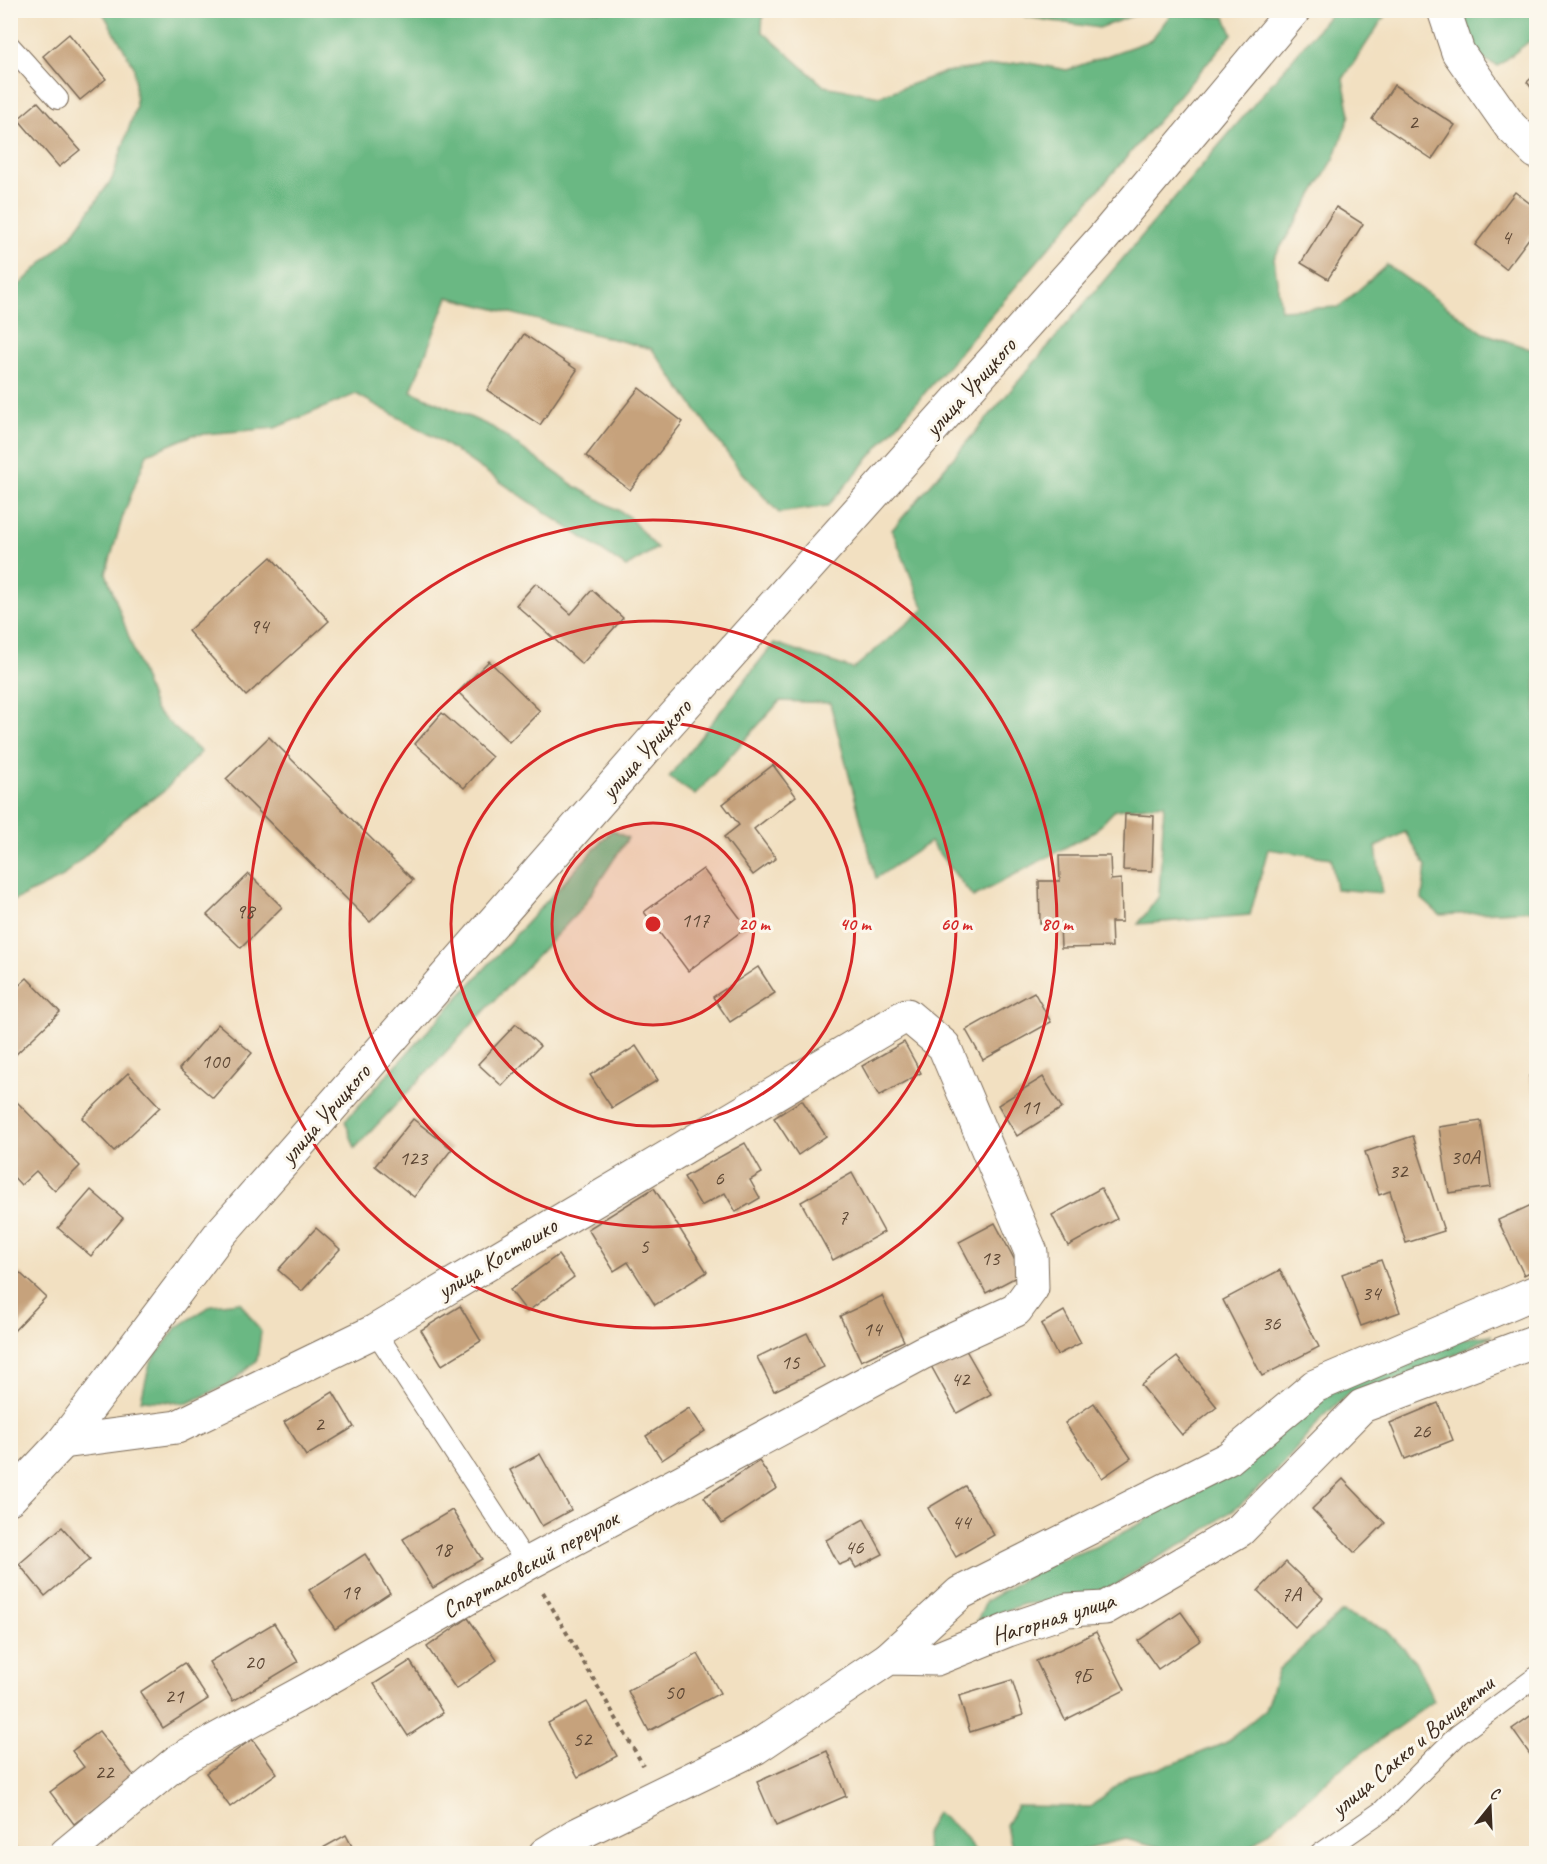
<svg xmlns="http://www.w3.org/2000/svg" width="1547" height="1864" font-family="Caveat,sans-serif">
<style>
.forest{fill:#6bb883;stroke:#537150;stroke-width:1.5}
.building{fill:#c6a27b}
.lines{fill:none;stroke-linecap:round;stroke-linejoin:round}
.service-casing{stroke:#7b6a57;stroke-width:22}
.minor-casing{stroke:#7b6a57;stroke-width:35}
.secondary-casing{stroke:#7b6a57;stroke-width:35}
.path{stroke:#7b6a57;stroke-width:4;stroke-dasharray:4.5 4.5;stroke-linecap:butt}
.service{stroke:#fff;stroke-width:20}
.minor{stroke:#fff;stroke-width:33}
.secondary{stroke:#fff;stroke-width:33}
.ring{fill:none;stroke:#d62828;stroke-width:3}
.labels{text-anchor:middle;dominant-baseline:central;stroke-width:6;stroke-linejoin:round;paint-order:stroke}
.number-label{font-size:21px;fill:#5e4835}
.street-label{font-size:24px;fill:#3b2a1e;stroke:#fbf7ec}
.centre{fill:#d62828;stroke:#fbf7ec;stroke-width:3}
.ring-label{font-size:18px;text-anchor:middle;font-weight:bold;fill:#d62828;stroke:#fbf7ec;stroke-width:6;stroke-linejoin:round;paint-order:stroke}
</style>
<rect width="100%" height="100%" fill="#fbf7ec"/>
<filter id="ink" filterUnits="userSpaceOnUse"><feTurbulence type="fractalNoise" baseFrequency=".0167" numOctaves="2"/><feDisplacementMap in="SourceGraphic" scale="12" xChannelSelector="R" yChannelSelector="G"/><feConvolveMatrix kernelMatrix="1 2 1 2 8 2 1 2 1" color-interpolation-filters="sRGB"/></filter>
<filter id="wash" filterUnits="userSpaceOnUse"><feTurbulence type="fractalNoise" baseFrequency=".008" numOctaves="4" result="noise"/><feDisplacementMap in="SourceGraphic" scale="24" xChannelSelector="R" yChannelSelector="G"/><feGaussianBlur stdDeviation="1.35" result="paint"/><feColorMatrix in="noise" values="0 0 0 0 0 0 0 0 0 0 0 0 0 0 0 0 0 1.4 0 .05"/><feComposite in="paint" operator="in"/></filter>
<g filter="url(#wash)">
<rect width="100%" height="100%" fill="#f2e0c1"/>
<g class="forest">
<path d="M1061 10H1140L1143 12 1099 28 1026 17 1017 11H1048L1052 14Z"/>
<path d="M1334 10 1388 11 1343 79 1350 115 1334 159 1274 258 1281 310 1339 307 1387 265 1484 333 1536 351V910L1440 915 1422 899 1426 866 1405 832 1376 847 1382 893 1336 889 1331 858 1268 849 1250 915 1138 924 1159 896 1164 804 1115 810 1094 832 973 897 930 842 876 878 830 703 780 701 695 795 669 777 774 643 853 669 924 609 892 530Z"/>
<path d="M102 11H763L762 31 824 86 880 96 945 72 1023 62 1067 70 1151 40 1171 14 1225 17 1232 34 828 506 779 513 740 471 652 349 448 297 411 391 492 427 576 487 627 515 657 548 626 567 436 438 356 394 275 428 193 435 147 454 123 516 106 573 155 710 201 752 163 792 132 812 61 878 11 902V293L72 235 112 179 136 107 134 67Z"/>
<path d="M1461 11H1536V36L1498 66 1478 57Z"/>
<path d="M612 830 628 838 582 908 355 1148 345 1121Z"/>
<path d="M240 1302 261 1332 257 1360 231 1383 188 1403 141 1400 150 1363 176 1328 212 1305Z"/>
<path d="M1492 1335 1420 1373 1349 1393 1322 1418 1279 1469 1241 1504 1192 1539 1144 1565 1109 1590 1067 1600 1024 1604 977 1621 986 1601 1049 1564 1095 1547 1143 1522 1311 1402 1439 1341Z"/>
<path d="M1342 1612 1385 1629 1415 1661 1434 1701 1336 1772 1284 1819 1241 1853H1175L1126 1839 1067 1853H1012L1006 1825 1017 1806 1090 1807 1130 1775 1173 1764 1225 1743 1265 1710 1279 1669Z"/>
<path d="M936 1812 959 1830 976 1852 989 1851 994 1853H926L925 1834Z"/>
</g>
<g id="blocks">
<g class="building">
<path d="M69 34 106 79 80 100 43 56Z"/>
<path d="M1536 74V94L1527 82Z"/>
<path d="M1394 85 1455 125 1432 159 1372 119Z"/>
<path d="M38 102 80 150 59 167 18 119Z"/>
<path d="M1515 192 1536 208V229L1506 269 1475 245Z"/>
<path d="M1336 207 1363 224 1328 279 1301 263Z"/>
<path d="M524 334 577 370 540 425 487 390Z"/>
<path d="M639 388 683 422 630 490 586 456Z"/>
<path d="M271 557 329 621 246 696 188 631Z"/>
<path d="M536 583 571 614 592 590 623 618 582 664 516 605Z"/>
<path d="M489 661 540 711 509 742 458 692Z"/>
<path d="M442 713 492 757 464 788 415 744Z"/>
<path d="M269 737 413 880 370 922 226 779Z"/>
<path d="M773 765 796 796 754 829 776 858 753 875 724 837 739 825 723 804Z"/>
<path d="M1125 814 1154 816 1152 871 1123 870Z"/>
<path d="M1059 856H1110L1111 880 1121 879 1122 922H1111L1112 947 1061 948 1060 923H1040L1039 881H1060Z"/>
<path d="M703 869 747 927 688 971 644 912Z"/>
<path d="M249 874 282 907 241 948 207 915Z"/>
<path d="M758 967 775 993 730 1022 713 997Z"/>
<path d="M27 978 60 1012 10 1060V994Z"/>
<path d="M1034 992 1051 1022 983 1060 966 1030Z"/>
<path d="M218 1024 252 1053 213 1098 179 1069Z"/>
<path d="M516 1024 540 1046 502 1086 478 1064Z"/>
<path d="M904 1042 921 1073 879 1096 862 1066Z"/>
<path d="M636 1046 658 1080 612 1108 590 1075Z"/>
<path d="M128 1073 160 1107 114 1151 82 1118Z"/>
<path d="M1536 1073V1098L1529 1076Z"/>
<path d="M1043 1077 1062 1108 1017 1136 998 1105Z"/>
<path d="M802 1100 826 1136 798 1155 774 1118Z"/>
<path d="M17 1102 80 1166 55 1191 36 1171 21 1185 10 1173V1108Z"/>
<path d="M413 1119 452 1149 414 1197 375 1166Z"/>
<path d="M1481 1121 1491 1187 1449 1193 1439 1127Z"/>
<path d="M1413 1136 1444 1231 1406 1243 1390 1191 1379 1195 1365 1152Z"/>
<path d="M745 1143 762 1173 750 1180 760 1198 736 1212 725 1193 701 1206 684 1177Z"/>
<path d="M852 1173 884 1232 833 1260 801 1202Z"/>
<path d="M654 1188 707 1272 655 1305 628 1262 614 1271 588 1229Z"/>
<path d="M1101 1188 1117 1219 1068 1246 1052 1215Z"/>
<path d="M91 1190 123 1218 91 1256 58 1228Z"/>
<path d="M1536 1203V1269L1524 1275 1498 1220Z"/>
<path d="M995 1223 1022 1274 986 1293 959 1242Z"/>
<path d="M316 1228 340 1249 302 1291 278 1270Z"/>
<path d="M558 1255 574 1277 527 1312 510 1290Z"/>
<path d="M1381 1260 1400 1312 1361 1326 1342 1274Z"/>
<path d="M1280 1270 1319 1347 1262 1376 1223 1300Z"/>
<path d="M20 1273 46 1297 10 1335V1283Z"/>
<path d="M882 1296 904 1341 861 1361 840 1316Z"/>
<path d="M460 1306 481 1341 442 1365 421 1330Z"/>
<path d="M1064 1311 1081 1343 1057 1355 1041 1324Z"/>
<path d="M807 1333 824 1367 774 1391 757 1357Z"/>
<path d="M963 1345 991 1394 957 1413 930 1364Z"/>
<path d="M1177 1357 1217 1407 1182 1435 1141 1385Z"/>
<path d="M333 1392 354 1427 306 1456 284 1422Z"/>
<path d="M1094 1403 1131 1458 1102 1478 1065 1423Z"/>
<path d="M1438 1403 1453 1440 1405 1459 1390 1423Z"/>
<path d="M689 1408 705 1431 662 1460 646 1436Z"/>
<path d="M540 1454 571 1510 542 1526 510 1470Z"/>
<path d="M759 1461 777 1488 722 1524 704 1497Z"/>
<path d="M1343 1479 1385 1523 1355 1553 1312 1509Z"/>
<path d="M965 1486 994 1535 956 1557 928 1508Z"/>
<path d="M452 1510 482 1559 433 1588 403 1539Z"/>
<path d="M864 1519 883 1554 856 1568 851 1560 839 1565 826 1540Z"/>
<path d="M62 1527 90 1559 45 1596 19 1564Z"/>
<path d="M365 1554 390 1593 335 1629 309 1590Z"/>
<path d="M1286 1562 1323 1598 1295 1627 1258 1591Z"/>
<path d="M1181 1612 1201 1640 1158 1669 1138 1641Z"/>
<path d="M468 1618 497 1660 456 1689 427 1647Z"/>
<path d="M274 1623 298 1662 233 1701 209 1662Z"/>
<path d="M1096 1632 1125 1690 1065 1720 1036 1661Z"/>
<path d="M698 1654 720 1693 649 1731 628 1691Z"/>
<path d="M410 1661 443 1713 408 1736 374 1684Z"/>
<path d="M184 1663 208 1699 163 1728 140 1692Z"/>
<path d="M1012 1680 1023 1715 970 1732 959 1696Z"/>
<path d="M587 1702 617 1756 578 1777 548 1723Z"/>
<path d="M1536 1712V1763L1512 1729Z"/>
<path d="M99 1731 135 1777 74 1824 50 1792 84 1767 72 1751Z"/>
<path d="M252 1739 277 1773 230 1807 206 1773Z"/>
<path d="M827 1751 846 1796 776 1826 757 1782Z"/>
<path d="M346 1835 356 1854H312Z"/>
<path d="M10 1842 21 1854H10Z"/>
</g>
</g>
</g>
<g filter="url(#ink)">
<use href="#blocks" fill-opacity="0" stroke="#7b6a57" stroke-width="1.5"/>
<g class="lines">
<g class="service-casing">
<g id="service">
<path d="M10 46 58 99"/>
<path d="M375 1331 527 1564"/>
<path d="M1320 1854 1382 1811 1458 1735 1536 1677"/>
</g>
</g>
<g class="minor-casing">
<g id="minor">
<path d="M1444 10 1458 52 1510 126 1536 152"/>
<path d="M63 1442 177 1427 375 1331 907 1015 944 1046 1031 1252 1032 1288 1016 1310 922 1353 527 1564 311 1688 179 1760 66 1854"/>
<path d="M889 1658 960 1593 1229 1458 1315 1386 1536 1292"/>
<path d="M545 1854 574 1836 755 1748 889 1658 936 1659 1008 1630 1067 1610 1105 1608 1240 1530 1362 1406 1536 1341"/>
</g>
</g>
<g class="secondary-casing">
<path id="secondary" d="M10 1498 63 1442 220 1234 655 738 1102 239 1294 10"/>
</g>
<path class="path" d="M543 1592 643 1765"/>
<use href="#service" class="service"/>
<use href="#minor" class="minor"/>
<use href="#secondary" class="secondary"/>
</g>
</g>
<circle cx="653" cy="924" r="101" fill="#d62828" fill-opacity=".12"/>
<g class="ring">
<circle cx="653" cy="924" r="101"/>
<circle cx="653" cy="924" r="202"/>
<circle cx="653" cy="924" r="303"/>
<circle cx="653" cy="924" r="404"/>
</g>
<g class="labels">
<g class="number-label">
<text x="1413" y="122">2</text>
<text x="1506" y="237">4</text>
<text x="259" y="626">94</text>
<text x="245" y="911">98</text>
<text x="695" y="920">117</text>
<text x="215" y="1061">100</text>
<text x="1030" y="1107">11</text>
<text x="1465" y="1157">30А</text>
<text x="413" y="1158">123</text>
<text x="1398" y="1171">32</text>
<text x="719" y="1178">6</text>
<text x="843" y="1217">7</text>
<text x="644" y="1246">5</text>
<text x="990" y="1258">13</text>
<text x="1371" y="1293">34</text>
<text x="1271" y="1323">36</text>
<text x="872" y="1329">14</text>
<text x="790" y="1362">15</text>
<text x="960" y="1379">42</text>
<text x="319" y="1424">2</text>
<text x="1421" y="1431">26</text>
<text x="961" y="1522">44</text>
<text x="854" y="1547">46</text>
<text x="442" y="1549">18</text>
<text x="350" y="1592">19</text>
<text x="1291" y="1594">7А</text>
<text x="254" y="1662">20</text>
<text x="1081" y="1676">9Б</text>
<text x="674" y="1692">50</text>
<text x="174" y="1696">21</text>
<text x="582" y="1739">52</text>
<text x="104" y="1772">22</text>
</g>
<g class="street-label">
<text transform="translate(970 387) rotate(-48)">улица Урицкого</text>
<text transform="translate(646 749) rotate(-49)">улица Урицкого</text>
<text transform="translate(325 1114) rotate(-49)">улица Урицкого</text>
<text transform="translate(497 1258) rotate(-31)">улица Костюшко</text>
<text transform="translate(530 1564) rotate(-29)">Спартаковский переулок</text>
<text transform="translate(1053 1618) rotate(-17)">Нагорная улица</text>
<text transform="translate(1412 1746) rotate(-40)">улица Сакко и Ванцетти</text>
</g>
</g>
<circle cx="653" cy="924" r="9" class="centre"/>
<g class="ring-label">
<text x="754" y="930">20 m</text>
<text x="855" y="930">40 m</text>
<text x="956" y="930">60 m</text>
<text x="1057" y="930">80 m</text>
</g>
<rect width="1547" height="1864" fill="none" stroke="#fbf7ec" stroke-width="36"/>
<g transform="translate(1490 1807) rotate(18)" stroke="#fbf7ec" stroke-width="4.5" paint-order="stroke">
<path d="M0-4.5L10 22L0 15L-10 22Z" fill="#3b2a1e"/>
<text y="-9" font-size="16" font-weight="bold" text-anchor="middle" fill="#3b2a1e">С</text>
</g>
</svg>
